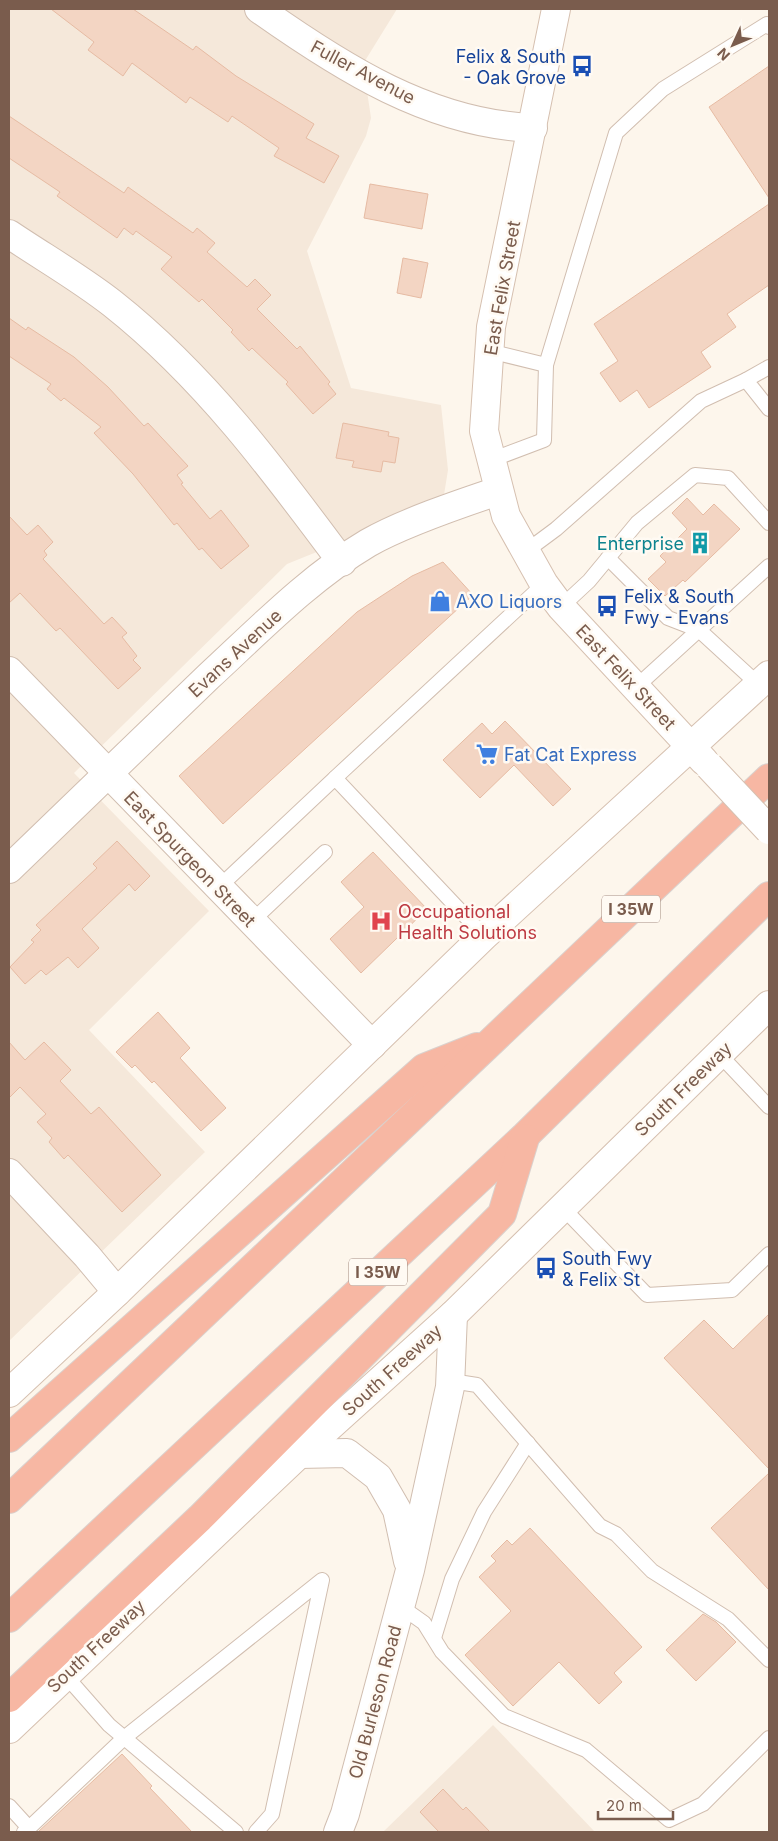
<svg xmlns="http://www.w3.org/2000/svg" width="778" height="1841" font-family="Inter,sans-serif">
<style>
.residential{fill:#f5e8da}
.building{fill:#f3d5c3;stroke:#e6bba3}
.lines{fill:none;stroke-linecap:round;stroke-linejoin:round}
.lane-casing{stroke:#d1beb0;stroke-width:16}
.street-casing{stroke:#d1beb0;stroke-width:30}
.secondary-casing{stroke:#d6c0b0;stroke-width:30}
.highway-casing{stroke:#dad1cd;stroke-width:30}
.lane{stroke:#fff;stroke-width:14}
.street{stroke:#fff;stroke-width:28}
.secondary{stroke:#fff;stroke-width:28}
.highway{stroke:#f7b7a3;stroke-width:28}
.secondary-bridge-casing{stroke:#d6c0b0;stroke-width:30;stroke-linecap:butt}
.secondary-bridge{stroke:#fff;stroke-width:28}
.labels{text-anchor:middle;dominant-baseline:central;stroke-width:5;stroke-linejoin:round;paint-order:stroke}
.shield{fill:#fffaf3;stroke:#a28b7f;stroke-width:1}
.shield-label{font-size:16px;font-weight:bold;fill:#7a5c4d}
.transit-label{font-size:18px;fill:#164399;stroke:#fffaf3;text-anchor:start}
.street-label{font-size:18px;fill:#7a5c4d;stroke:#fffaf3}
.culture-label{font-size:18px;fill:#0d838f;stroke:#fffaf3;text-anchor:end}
.shop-label{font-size:18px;fill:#366cbe;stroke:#fffaf3;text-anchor:start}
.health-label{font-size:18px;fill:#be3a42;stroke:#fffaf3;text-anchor:start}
</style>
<rect width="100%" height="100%" fill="#fdf6ec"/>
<g class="residential">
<path d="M9 9H397L363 64 371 118 366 136 307 251 351 388 441 405 448 470 443 501 287 564 74 773 209 911 89 1030 205 1152 9 1341Z"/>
<path d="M493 1725 595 1832H383Z"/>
</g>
<g class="building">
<path d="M51 9H133L193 50 196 46 236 76 314 124 306 138 339 156 324 183 274 156 279 148 232 116 228 122 190 97 186 103 132 63 123 76 88 50 94 42Z"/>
<path d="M769 66V198L709 107Z"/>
<path d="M9 116 124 193 128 187 193 233 197 228 215 243 207 252 247 287 255 279 271 295 257 309 297 349 300 346 330 382 328 384 336 394 313 414 286 384 288 382 252 348 249 351 231 332 233 330 202 299 199 302 161 269 172 257 136 231 133 235 124 228 117 238 57 196 60 192 9 158Z"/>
<path d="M370 184 428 194 422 229 364 218Z"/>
<path d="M769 204V285L727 314 736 327 701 352 711 367 649 408 637 390 620 402 600 373 618 361 594 324Z"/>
<path d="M403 258 428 263 421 298 397 293Z"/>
<path d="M9 318 26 330 28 327 74 357 108 387 144 426 148 423 188 466 177 475 183 483 181 484 210 519 221 510 249 546 221 569 202 548 199 550 177 523 174 525 133 474 94 433 101 427 64 398 61 401 47 389 51 384 9 356Z"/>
<path d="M343 423 389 432 388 436 399 438 395 463 383 461 381 472 352 467 354 461 336 458Z"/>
<path d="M687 498 703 515 714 504 740 529 685 582 683 580 665 596 648 579 666 562 660 556 687 529 672 513Z"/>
<path d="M9 516 27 535 38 525 53 542 44 551 47 555 43 559 104 624 112 617 127 633 122 637 137 656 133 660 141 668 118 689 60 628 56 631 20 593 9 603Z"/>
<path d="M443 562 473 595 223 824 179 776 357 612 412 576Z"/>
<path d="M505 721 571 789 553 806 514 765 480 798 443 760 482 723 492 734Z"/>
<path d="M117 841 150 876 135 891 129 884 82 929 99 948 78 968 68 957 46 975 41 970 25 984 10 967 34 942 31 940 41 930 36 925 97 868 93 864Z"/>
<path d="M373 852 427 909 361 973 330 939 364 907 341 882Z"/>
<path d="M158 1012 190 1048 180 1058 226 1108 201 1131 154 1081 152 1083 135 1065 132 1068 116 1052Z"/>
<path d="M9 1042 25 1060 44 1042 71 1070 60 1081 91 1114 99 1107 161 1175 122 1212 68 1155 64 1159 49 1142 52 1138 37 1122 46 1114 20 1087 9 1098Z"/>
<path d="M769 1314V1469L664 1358 704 1320 733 1349Z"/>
<path d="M769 1473V1590L711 1528Z"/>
<path d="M530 1528 642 1647 614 1673 622 1682 599 1704 559 1662 513 1706 465 1655 511 1611 479 1577 496 1561 491 1556 507 1540 512 1545Z"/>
<path d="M703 1614 716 1622 736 1642 696 1681 666 1650Z"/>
<path d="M122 1754 152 1786 150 1788 192 1832H38Z"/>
<path d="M443 1789 463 1810 466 1807 490 1832H439L420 1812Z"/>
</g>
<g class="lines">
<g class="lane-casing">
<g id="lane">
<path d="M489 351 546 365 544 440 491 460"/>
<path d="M546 365 616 133 663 89 767 24 769 27"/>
<path d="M769 367 746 380 769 409"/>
<path d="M525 552 556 529 701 401 746 380"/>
<path d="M608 558 668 618 699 630 759 685"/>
<path d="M561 607 589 581 637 523 695 475 728 478 769 523"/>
<path d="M635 688 769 566"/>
<path d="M335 778 544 584"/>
<path d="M218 888 335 778 484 936"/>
<path d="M251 922 325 852"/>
<path d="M719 1054 769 1107"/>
<path d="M563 1208 647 1295 732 1290 769 1254"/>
<path d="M451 1381 477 1385 600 1526 616 1534 652 1571 728 1619 769 1660"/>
<path d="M400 1606 424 1623 442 1652 504 1716 586 1750 669 1820 703 1804 769 1738"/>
<path d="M434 1638 452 1579 484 1512 528 1443"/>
<path d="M65 1675 109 1725 236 1832"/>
<path d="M9 1806 29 1828 24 1832"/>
<path d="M29 1828 124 1738 322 1580 272 1814 256 1832"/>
</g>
</g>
<g class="street-casing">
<g id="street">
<path d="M259 9C341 67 430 124 533 128"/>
<path d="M9 234C43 257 80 278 113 304 204 376 273 469 342 562"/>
<path d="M9 671 372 1045"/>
<path d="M9 869C75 805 141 741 208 677 258 631 309 578 368 543 403 523 459 504 498 491"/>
<path d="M9 1173 87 1256 117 1292"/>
<path d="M299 1454 347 1453 378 1477 397 1510 408 1561"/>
<path d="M338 1832 345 1814 410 1570 450 1387 453 1315"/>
</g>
</g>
<g class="secondary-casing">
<g id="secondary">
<path d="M556 9 491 327 484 431 506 516 544 584 561 607 704 761"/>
<path d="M9 1393 117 1292 484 936 769 675"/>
<path d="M9 1729 299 1454 453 1315 769 1005"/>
</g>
</g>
<g class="highway-casing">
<g id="highway">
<path d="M9 1438 424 1068 477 1047"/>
<path d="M9 1499 769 778"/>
<path d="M9 1618 525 1136 769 896"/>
<path d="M9 1698 200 1518 502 1214 525 1138"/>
</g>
</g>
<use href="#lane" class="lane"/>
<use href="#street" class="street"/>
<use href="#secondary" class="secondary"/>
<use href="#highway" class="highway"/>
<g class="secondary-bridge-casing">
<path id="secondary-bridge" d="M709 766 769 830"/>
</g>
<use href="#secondary-bridge" class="secondary-bridge"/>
</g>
<defs>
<g id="bus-bare" transform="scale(1.725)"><path d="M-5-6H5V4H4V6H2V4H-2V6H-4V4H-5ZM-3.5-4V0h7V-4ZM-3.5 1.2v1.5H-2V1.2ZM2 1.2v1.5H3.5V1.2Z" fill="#1a4fb4" stroke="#fffaf3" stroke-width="2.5" paint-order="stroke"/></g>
<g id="building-bare" transform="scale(1.725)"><path d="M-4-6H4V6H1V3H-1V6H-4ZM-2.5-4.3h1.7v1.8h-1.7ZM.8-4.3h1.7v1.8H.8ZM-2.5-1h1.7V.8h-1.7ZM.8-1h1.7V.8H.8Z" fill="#0f9aa8" stroke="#fffaf3" stroke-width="2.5" paint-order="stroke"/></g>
<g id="shop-bare" transform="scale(1.725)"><path d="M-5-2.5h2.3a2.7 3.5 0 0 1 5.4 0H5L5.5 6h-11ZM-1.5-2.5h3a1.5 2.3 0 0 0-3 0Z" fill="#3f7fe0" stroke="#fffaf3" stroke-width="2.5" paint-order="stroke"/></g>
<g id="supermarket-bare" transform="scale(1.725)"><path d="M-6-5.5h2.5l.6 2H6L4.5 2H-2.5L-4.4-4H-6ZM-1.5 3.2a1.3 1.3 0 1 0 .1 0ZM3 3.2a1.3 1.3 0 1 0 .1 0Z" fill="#3f7fe0" stroke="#fffaf3" stroke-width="2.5" paint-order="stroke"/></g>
<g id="hospital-bare" transform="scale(1.725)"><path d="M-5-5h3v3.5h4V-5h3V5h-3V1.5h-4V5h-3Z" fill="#e0444e" stroke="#fffaf3" stroke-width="2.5" paint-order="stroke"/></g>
</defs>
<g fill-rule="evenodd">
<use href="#bus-bare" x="582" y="66"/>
<use href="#building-bare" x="700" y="543"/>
<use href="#shop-bare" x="440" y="601"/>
<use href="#bus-bare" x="607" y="606"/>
<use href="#supermarket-bare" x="487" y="754"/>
<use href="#hospital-bare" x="381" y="921"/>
<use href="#bus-bare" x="546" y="1268"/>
</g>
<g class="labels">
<g class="shield">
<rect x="602" y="895.5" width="58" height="27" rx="4"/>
<rect x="349" y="1258.5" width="58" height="27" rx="4"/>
</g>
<g class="shield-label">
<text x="631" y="909">I 35W</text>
<text x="378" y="1272">I 35W</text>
</g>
<g class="transit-label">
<text x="566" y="56" text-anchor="end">Felix &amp; South<tspan x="566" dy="21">- Oak Grove</tspan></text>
<text x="624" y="596">Felix &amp; South<tspan x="624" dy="21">Fwy - Evans</tspan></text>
<text x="562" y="1258">South Fwy<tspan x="562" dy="21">&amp; Felix St</tspan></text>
</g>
<g class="street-label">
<text transform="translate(363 72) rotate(28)">Fuller Avenue</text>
<text transform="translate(502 288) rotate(-80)">East Felix Street</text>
<text transform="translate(235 653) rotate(-43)">Evans Avenue</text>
<text transform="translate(626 677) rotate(47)">East Felix Street</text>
<text transform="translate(190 859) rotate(46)">East Spurgeon Street</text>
<text transform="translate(683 1089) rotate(-44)">South Freeway</text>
<text transform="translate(392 1370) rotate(-42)">South Freeway</text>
<text transform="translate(96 1646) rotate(-43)">South Freeway</text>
<text transform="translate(375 1702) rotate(-75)">Old Burleson Road</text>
</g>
<g class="culture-label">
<text x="684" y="543">Enterprise</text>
</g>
<g class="shop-label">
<text x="456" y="601">AXO Liquors</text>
<text x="504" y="754">Fat Cat Express</text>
</g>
<g class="health-label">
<text x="398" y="911">Occupational<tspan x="398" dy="21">Health Solutions</tspan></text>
</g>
</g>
<rect width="778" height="1841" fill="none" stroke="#7a5c4d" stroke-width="20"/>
<g transform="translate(733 45) rotate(226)" stroke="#fffaf3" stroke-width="4" paint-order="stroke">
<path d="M0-4L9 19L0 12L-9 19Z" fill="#7a5c4d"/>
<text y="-8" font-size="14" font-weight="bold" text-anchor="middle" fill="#7a5c4d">N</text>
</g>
<path d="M598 1811v8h75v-8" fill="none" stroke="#7a5c4d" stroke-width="2.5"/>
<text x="606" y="1811" font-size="15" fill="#7a5c4d" stroke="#fffaf3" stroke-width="4" paint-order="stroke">20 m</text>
</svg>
